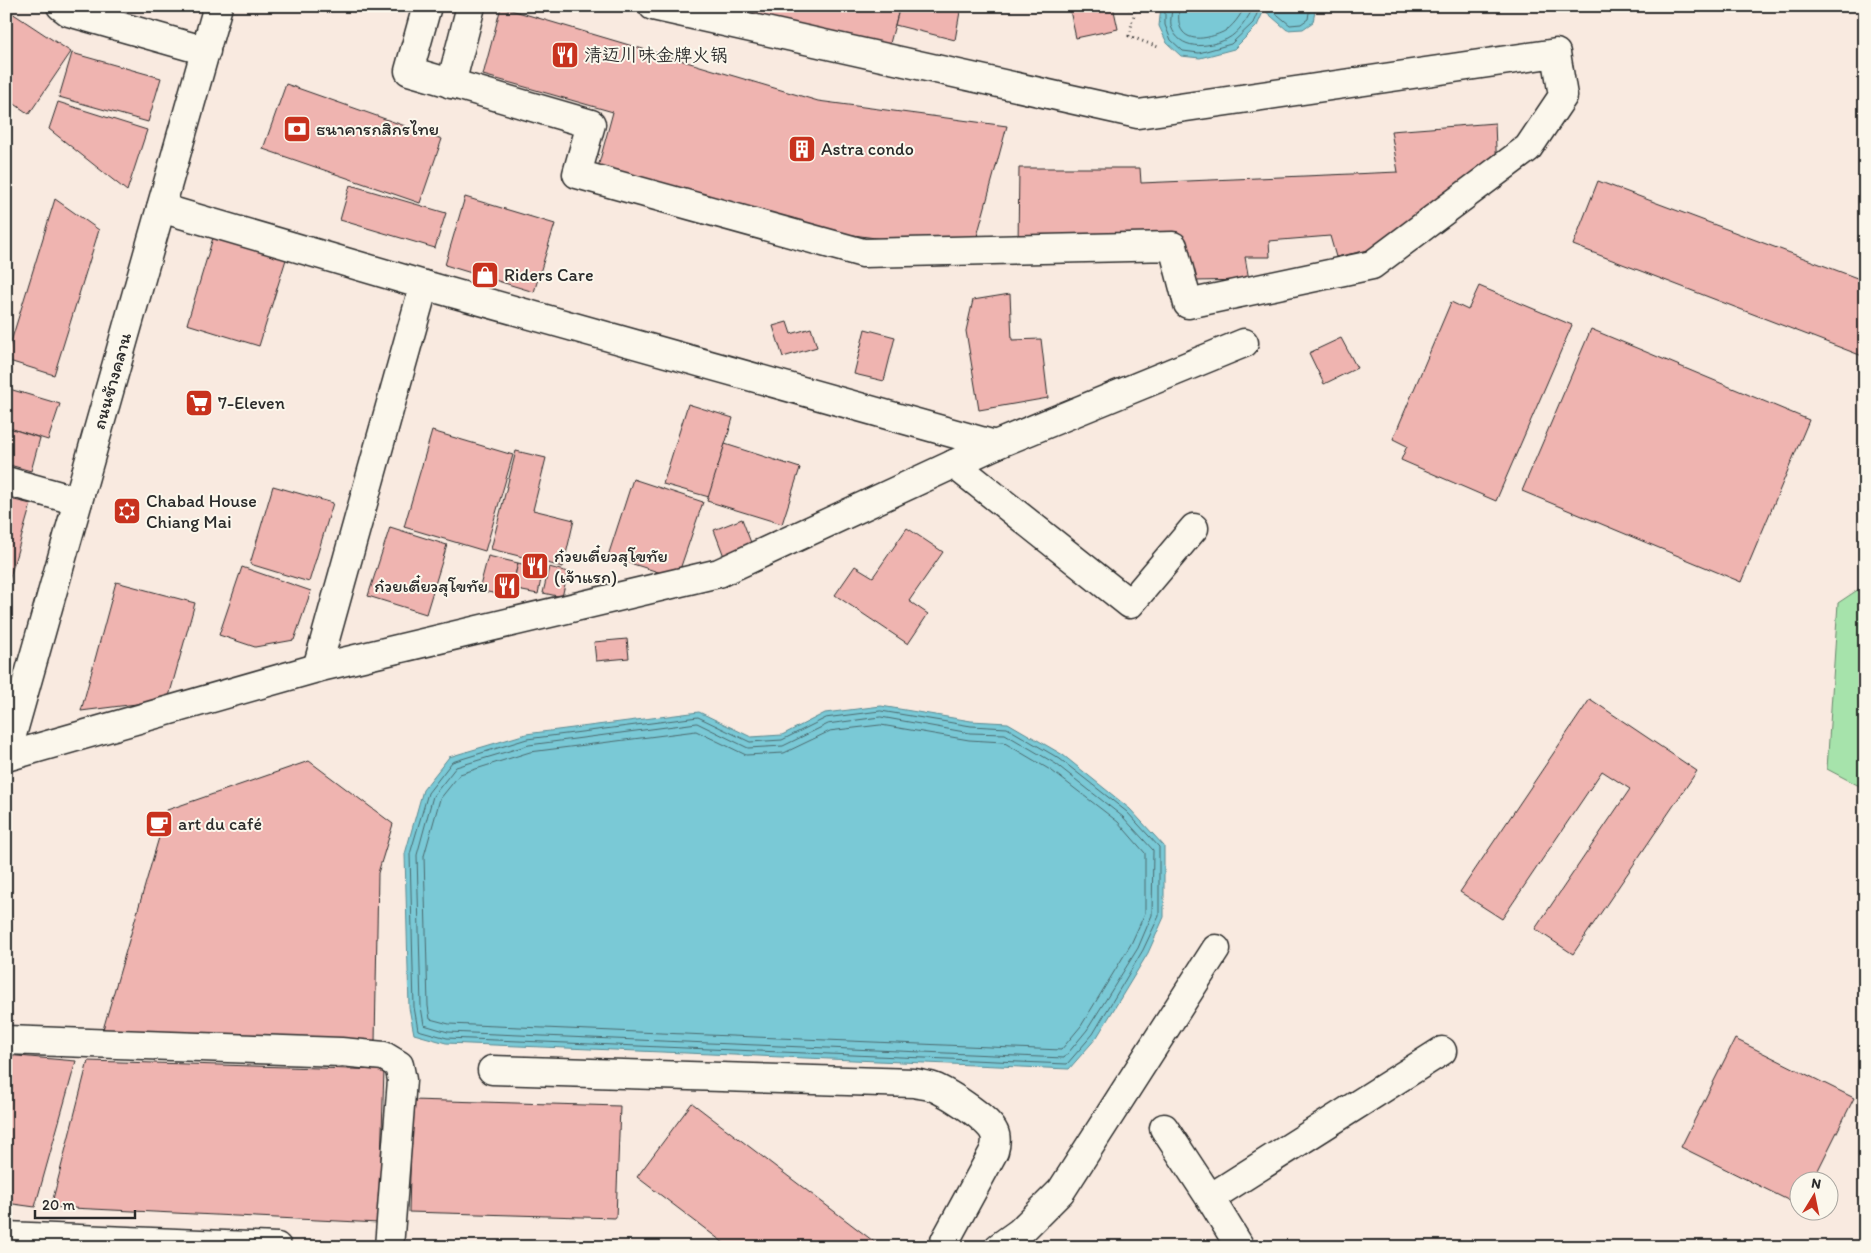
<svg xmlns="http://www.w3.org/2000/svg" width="1871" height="1253" font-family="Itim,'LXGW WenKai TC','Playpen Sans Thai',sans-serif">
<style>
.green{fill:#a6e3ab;stroke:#68876b}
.water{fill:#7ac9d6;stroke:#5a8a92}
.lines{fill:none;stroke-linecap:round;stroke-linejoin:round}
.shore{stroke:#4b6a6f;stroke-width:1}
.building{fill:#efb4b0;stroke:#2b2b2b}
.minor-casing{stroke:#2b2b2b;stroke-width:31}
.path{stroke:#2b2b2b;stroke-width:3;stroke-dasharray:1 4;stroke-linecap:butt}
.minor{stroke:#fbf7ec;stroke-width:28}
.labels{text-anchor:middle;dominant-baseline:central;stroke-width:4;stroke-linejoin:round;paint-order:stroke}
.poi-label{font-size:18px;fill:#2b2b2b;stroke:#fbf7ec;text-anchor:start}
.street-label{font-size:18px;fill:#2b2b2b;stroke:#fbf7ec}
</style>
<rect width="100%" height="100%" fill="#f9eae0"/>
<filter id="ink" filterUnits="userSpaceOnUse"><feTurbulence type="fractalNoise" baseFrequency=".02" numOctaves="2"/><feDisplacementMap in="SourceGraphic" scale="10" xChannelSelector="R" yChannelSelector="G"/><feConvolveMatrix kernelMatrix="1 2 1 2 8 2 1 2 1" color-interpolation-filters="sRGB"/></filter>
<g filter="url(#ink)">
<path class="green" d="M1865 585V789L1827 769 1838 603Z"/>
<g class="water">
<path d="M1161 6H1316L1313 22 1303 29 1287 30 1264 10 1257 26 1234 49 1200 58 1181 56 1167 43 1159 26Z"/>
<path d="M881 706 971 721 1008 723 1063 755 1130 809 1164 846V917L1148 953 1097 1037 1069 1069 446 1043 414 1034 409 1008 405 854 423 790 449 757 526 734 699 712 751 737 782 735 825 713Z"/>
</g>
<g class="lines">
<g class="shore">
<path d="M1165 6V25L1171 40 1183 51 1199 53 1231 44 1253 23 1259 9 1263 6"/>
<path d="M1172 6C1172 12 1170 20 1171 26 1179 51 1207 48 1227 39 1239 33 1248 18 1254 6"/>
<path d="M1179 6C1179 15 1177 25 1183 32 1192 43 1212 37 1223 32 1232 28 1241 15 1245 6"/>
<path d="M1267 6 1290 25 1301 24 1308 19 1310 6"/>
<path d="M881 711 971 726 1007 728 1060 759 1127 812 1159 847V916L1143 950 1093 1034 1067 1064 447 1038 418 1030 414 1007 410 854 428 793 452 762 527 739 698 717 750 742 782 740 826 718Z"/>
<path d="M881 717 970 733 1005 734 1056 764 1123 817 1153 850 1152 915 1138 948 1087 1030 1064 1058 448 1032 424 1025 421 1007 417 855 433 796 456 767 529 745 697 723 748 748 783 746 828 724Z"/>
<path d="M881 725 969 740 1003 742 1052 771 1118 822 1145 853V913L1131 944 1081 1026 1061 1050 449 1024 430 1019 428 1006 424 856 440 799 460 774 530 752 696 731 746 755 784 753 830 731Z"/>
</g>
</g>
<g class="building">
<path d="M724 6H900L889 47Z"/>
<path d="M900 6H961L955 40 895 25Z"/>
<path d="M1069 6H1113L1118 29 1076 38Z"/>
<path d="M501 7 818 101 1007 126 973 251 778 225 597 171 613 112 483 75Z"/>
<path d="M6 9 71 52 29 114 6 98Z"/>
<path d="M72 53 161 78 148 122 59 97Z"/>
<path d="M286 84 442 139 420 203 263 149Z"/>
<path d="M58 102 147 130 127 191 49 129Z"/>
<path d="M1495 123 1497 175 1402 243 1336 257 1330 236 1269 241 1270 257H1245L1249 280 1194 281 1182 240 1018 245 1019 168H1140L1141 183 1398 172 1391 131Z"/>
<path d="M1598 181 1865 281V357L1573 245Z"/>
<path d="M350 185 446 213 435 248 340 220Z"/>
<path d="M465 197 555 224 534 292 445 265Z"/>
<path d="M55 199 99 230 54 375 6 360V358Z"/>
<path d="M215 231 288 253 259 346 187 324Z"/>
<path d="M1479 286 1572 325 1496 501 1401 460 1407 446 1393 439 1451 302 1468 310Z"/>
<path d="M1010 294 1012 340 1041 339 1048 398 979 410 966 331 973 300Z"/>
<path d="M787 322 791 334 811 328 817 347 783 357 773 326Z"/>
<path d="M865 329 895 337 884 381 854 374Z"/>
<path d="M1591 329 1809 420 1741 582 1522 491Z"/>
<path d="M1341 338 1357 368 1324 384 1309 353Z"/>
<path d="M6 388 60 404 48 440 6 427Z"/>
<path d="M688 404 733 418 709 497 663 484Z"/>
<path d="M6 427 40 438 31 471 6 464Z"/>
<path d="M432 431 513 455 485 551 404 527Z"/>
<path d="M725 444 800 468 782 524 707 501Z"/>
<path d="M516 451 546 458 533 510 574 520 563 567 491 549Z"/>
<path d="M633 479 703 502 677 578 608 556Z"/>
<path d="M273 486 333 503 309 582 250 564Z"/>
<path d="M6 498 31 504 6 591Z"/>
<path d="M742 519 753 548 725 559 714 530Z"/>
<path d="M390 527 447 545 426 614 368 596Z"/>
<path d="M907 528 943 552 909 601 928 614 908 644 835 595 855 566 873 577Z"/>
<path d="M488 556 518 563 510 597 479 590Z"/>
<path d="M518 563 543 569 538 594 512 589Z"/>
<path d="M242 567 311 591 294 640 255 647 219 635Z"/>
<path d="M549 567 568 572 562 597 543 593Z"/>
<path d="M116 582 195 603 168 700 81 711Z"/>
<path d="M627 639 629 658 596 661 594 642Z"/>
<path d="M1590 699 1697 771 1573 954 1535 929 1630 789 1602 771 1502 919 1460 892Z"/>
<path d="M309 761 393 824 378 873 375 1043 102 1033 167 810Z"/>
<path d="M1735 1039 1854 1098 1813 1180H1798V1205L1681 1147Z"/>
<path d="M6 1055 76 1061 35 1207 6 1203Z"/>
<path d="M88 1061 384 1070 379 1223 51 1207Z"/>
<path d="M412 1100 620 1106 616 1218 409 1212Z"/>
<path d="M692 1103 881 1247H729L637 1177Z"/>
</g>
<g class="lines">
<g class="minor-casing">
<g id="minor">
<path d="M61 6 69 12 206 51"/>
<path d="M427 6 409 71 591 124 577 174 863 253 1173 246 1188 304 1372 265 1528 148 1563 96 1556 53 1138 114 653 6"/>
<path d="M451 84 471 6"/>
<path d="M161 208 424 285 995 445"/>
<path d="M954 464 1130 604 1194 528"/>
<path d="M6 481 78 501"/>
<path d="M317 668 424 285"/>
<path d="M6 756 218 6"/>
<path d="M6 757 317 668 719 573 995 445 1244 343"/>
<path d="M6 1040 341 1052 384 1056 399 1065 402 1080 389 1247"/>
<path d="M492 1070 914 1083C919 1084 925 1085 930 1086 944 1090 988 1118 994 1132 997 1138 996 1144 994 1151L945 1241V1247"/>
<path d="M1164 1128 1210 1198 1240 1247"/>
<path d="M1210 1198 1442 1051"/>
<path d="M6 1236 277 1247"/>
<path d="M999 1247 1020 1232 1061 1191 1216 949"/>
</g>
</g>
<g class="path">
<path d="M1119 6 1135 10"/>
<path d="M1136 6 1129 36 1158 47"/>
<path d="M1445 6H1459"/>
</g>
<use href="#minor" class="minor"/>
</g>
</g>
<defs>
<g id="restaurant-square" transform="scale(1.4375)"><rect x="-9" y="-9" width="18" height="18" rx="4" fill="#c8321e" stroke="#fbf7ec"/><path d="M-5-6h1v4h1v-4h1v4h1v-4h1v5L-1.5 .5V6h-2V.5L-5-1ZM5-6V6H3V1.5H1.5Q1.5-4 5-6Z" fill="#fff"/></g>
<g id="bank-square" transform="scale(1.4375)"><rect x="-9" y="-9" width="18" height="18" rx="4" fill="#c8321e" stroke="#fbf7ec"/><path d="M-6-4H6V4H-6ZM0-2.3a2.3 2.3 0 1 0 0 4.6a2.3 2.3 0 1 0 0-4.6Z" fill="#fff"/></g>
<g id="building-square" transform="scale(1.4375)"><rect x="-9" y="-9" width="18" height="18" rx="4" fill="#c8321e" stroke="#fbf7ec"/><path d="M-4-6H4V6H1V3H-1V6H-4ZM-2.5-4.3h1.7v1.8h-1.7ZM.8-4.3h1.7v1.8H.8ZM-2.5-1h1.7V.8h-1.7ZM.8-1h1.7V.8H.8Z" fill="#fff"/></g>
<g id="shop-square" transform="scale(1.4375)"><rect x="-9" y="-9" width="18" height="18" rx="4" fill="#c8321e" stroke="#fbf7ec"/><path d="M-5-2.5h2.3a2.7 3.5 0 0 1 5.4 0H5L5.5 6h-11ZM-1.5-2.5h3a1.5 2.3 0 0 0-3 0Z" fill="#fff"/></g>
<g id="supermarket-square" transform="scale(1.4375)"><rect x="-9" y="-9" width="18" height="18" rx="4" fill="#c8321e" stroke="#fbf7ec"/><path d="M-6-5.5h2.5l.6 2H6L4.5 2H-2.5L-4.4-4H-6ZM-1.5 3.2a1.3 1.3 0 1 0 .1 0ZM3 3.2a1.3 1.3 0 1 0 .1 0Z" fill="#fff"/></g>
<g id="synagogue-square" transform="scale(1.4375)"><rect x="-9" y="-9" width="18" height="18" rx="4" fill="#c8321e" stroke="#fbf7ec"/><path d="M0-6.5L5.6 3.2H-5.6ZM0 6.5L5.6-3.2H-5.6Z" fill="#fff"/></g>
<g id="cafe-square" transform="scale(1.4375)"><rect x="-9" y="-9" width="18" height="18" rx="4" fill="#c8321e" stroke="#fbf7ec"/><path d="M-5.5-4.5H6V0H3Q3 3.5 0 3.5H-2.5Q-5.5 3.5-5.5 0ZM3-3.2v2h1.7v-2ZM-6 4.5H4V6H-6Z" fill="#fff"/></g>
</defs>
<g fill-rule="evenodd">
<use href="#restaurant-square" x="565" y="55"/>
<use href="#bank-square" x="297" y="129"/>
<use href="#building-square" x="802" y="149"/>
<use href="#shop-square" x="485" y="275"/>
<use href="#supermarket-square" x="199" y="403"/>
<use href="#synagogue-square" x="127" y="511"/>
<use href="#restaurant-square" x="535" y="566"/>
<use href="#restaurant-square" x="507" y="586"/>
<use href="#cafe-square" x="159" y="824"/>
</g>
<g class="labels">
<g class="poi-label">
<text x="584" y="55">清迈川味金牌火锅</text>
<text x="316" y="129">ธนาคารกสิกรไทย</text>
<text x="821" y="149">Astra condo</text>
<text x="504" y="275">Riders Care</text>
<text x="218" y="403">7-Eleven</text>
<text x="146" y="501">Chabad House<tspan x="146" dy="21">Chiang Mai</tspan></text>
<text x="554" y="556">ก๋วยเตี๋ยวสุโขทัย<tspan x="554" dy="21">(เจ้าแรก)</tspan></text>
<text x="488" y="586" text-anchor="end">ก๋วยเตี๋ยวสุโขทัย</text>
<text x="178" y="824">art du café</text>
</g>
<g class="street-label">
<text transform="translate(112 381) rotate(-74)">ถนนช้างคลาน</text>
</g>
</g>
<rect width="1871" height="1253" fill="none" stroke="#fbf7ec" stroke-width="25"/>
<rect x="12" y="12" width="1846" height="1228" fill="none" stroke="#2b2b2b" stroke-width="2" filter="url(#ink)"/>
<g transform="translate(1814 1196) rotate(10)"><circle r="24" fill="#fbf7ec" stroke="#a8a59f"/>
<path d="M0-4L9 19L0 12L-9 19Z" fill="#c8321e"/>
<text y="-8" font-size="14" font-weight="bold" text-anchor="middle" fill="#2b2b2b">N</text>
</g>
<path d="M35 1210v8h100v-8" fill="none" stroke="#2b2b2b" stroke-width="2.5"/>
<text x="42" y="1210" font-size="15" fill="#2b2b2b" stroke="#fbf7ec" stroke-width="4" paint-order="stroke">20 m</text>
</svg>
